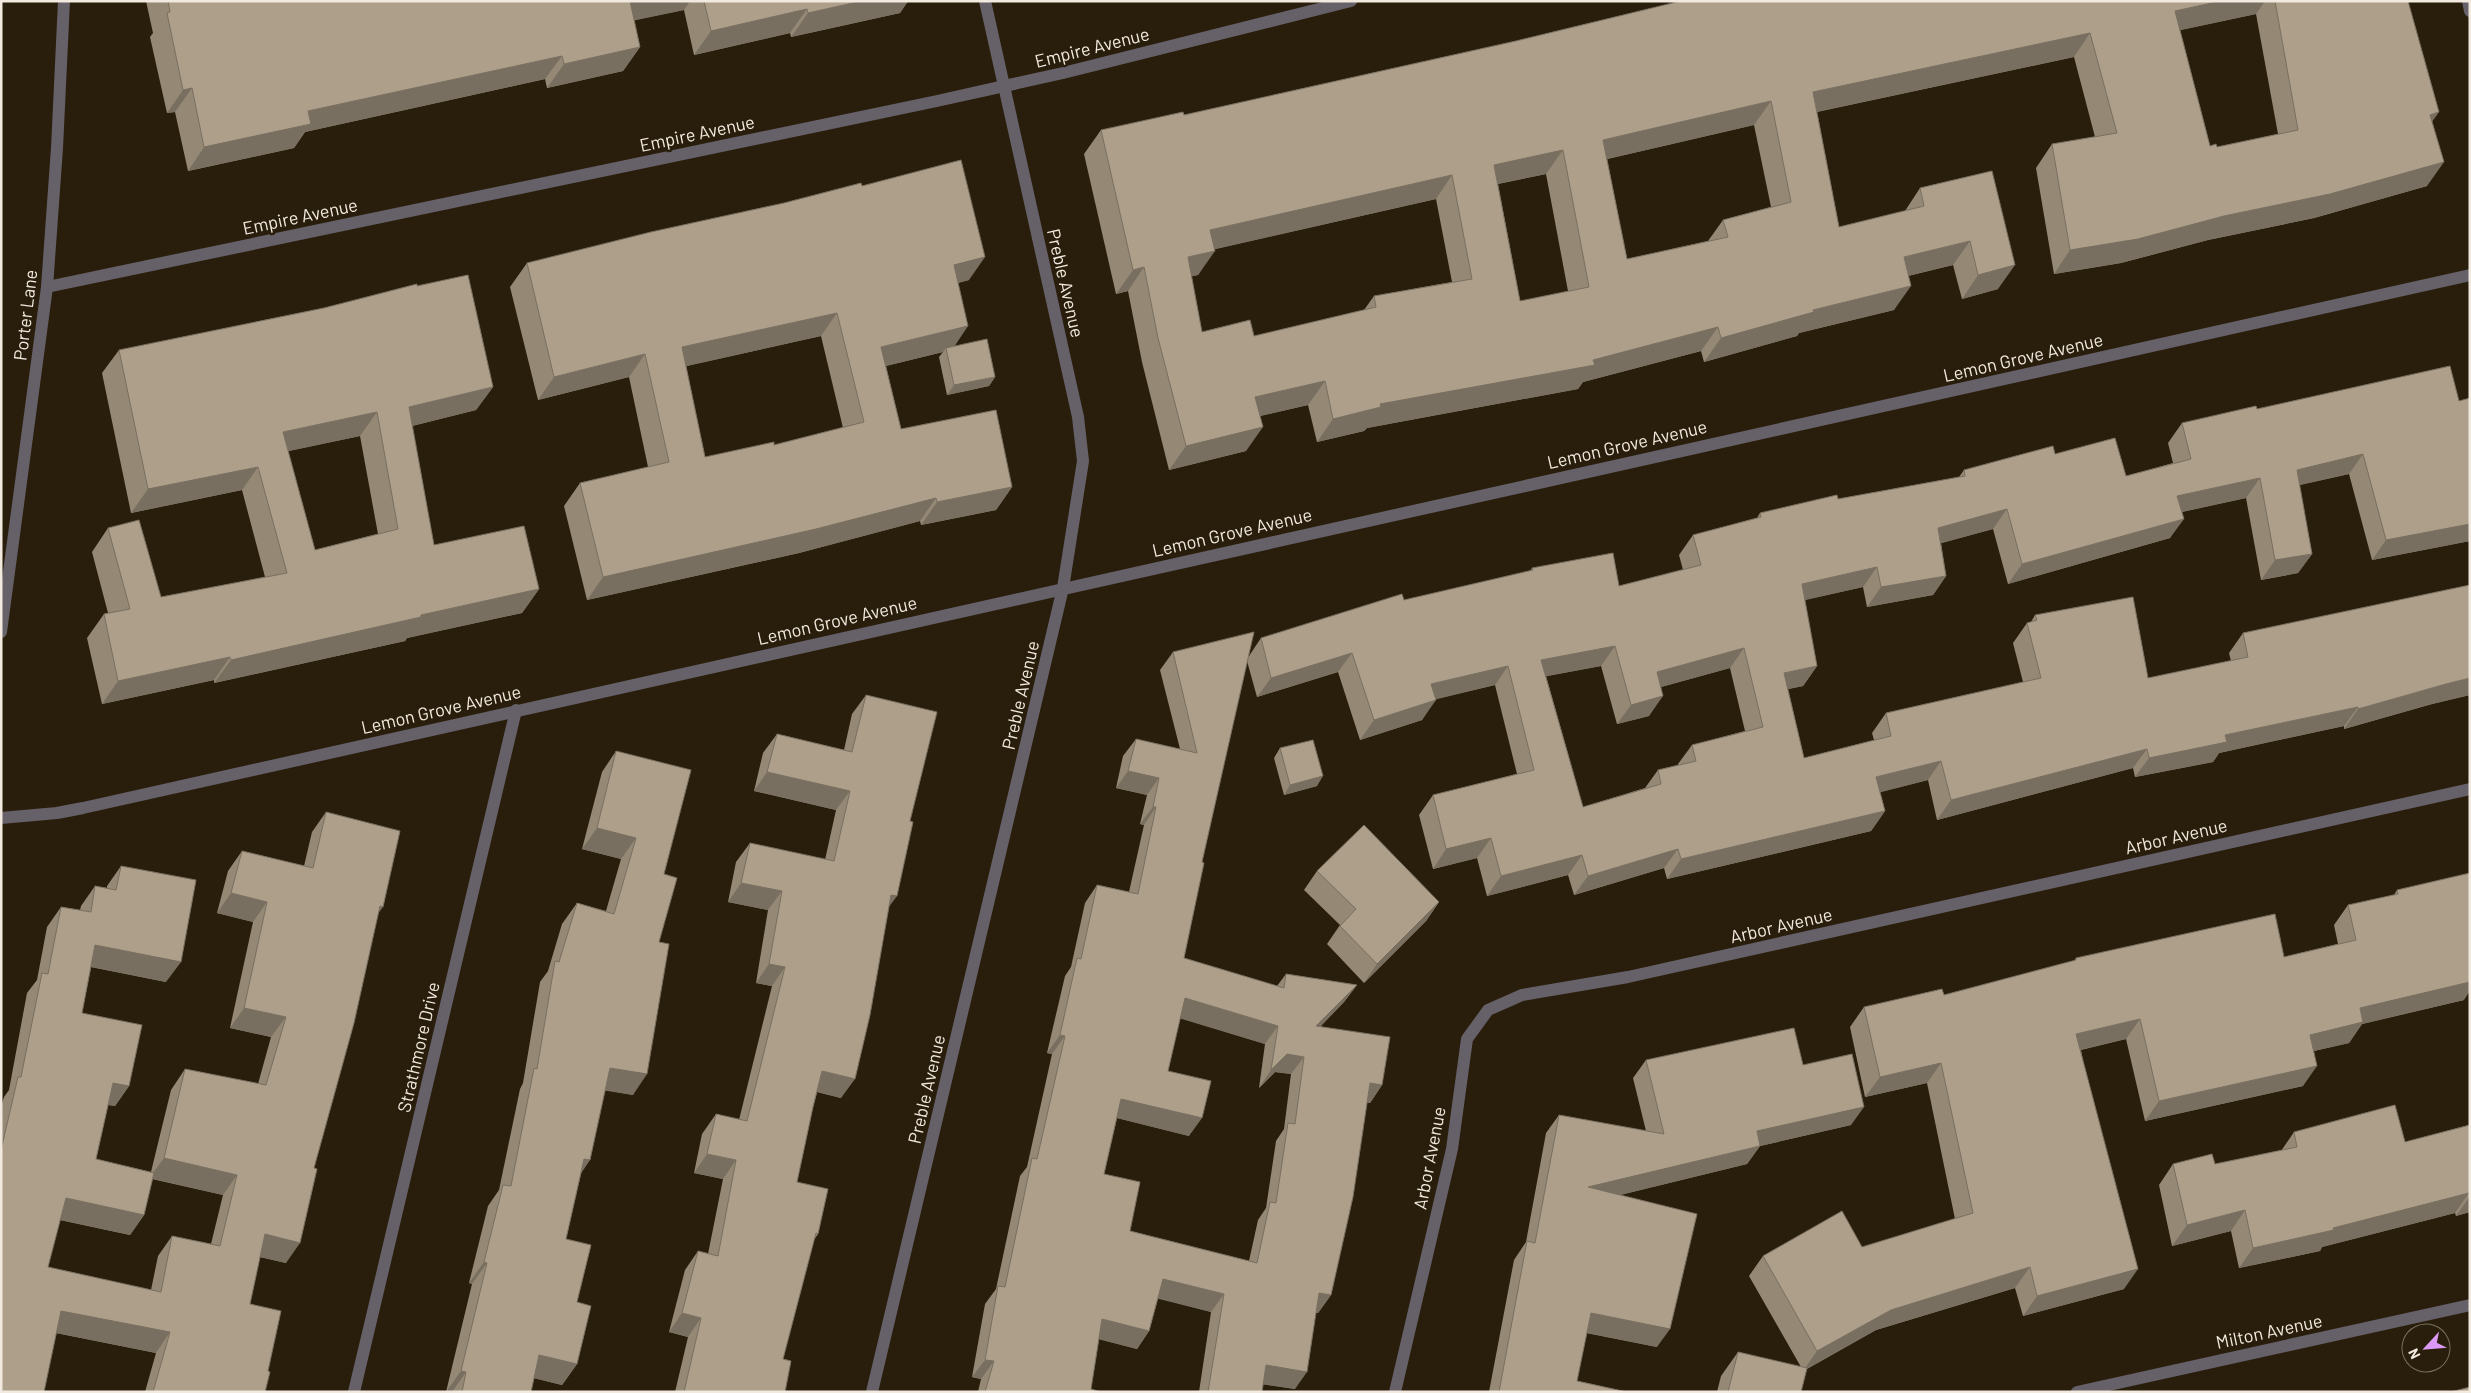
<svg xmlns="http://www.w3.org/2000/svg" width="2471" height="1393" font-family="Barlow,sans-serif">
<style>
.lines{fill:none;stroke-linecap:round;stroke-linejoin:round}
.street{stroke:#666069;stroke-width:12}
.wall{fill:#958976;fill-rule:evenodd}
.shaded-wall{fill:#796f60}
.building{fill:#ad9f89;stroke:#796f60;fill-rule:evenodd}
.labels{text-anchor:middle;dominant-baseline:central;stroke-width:5;stroke-linejoin:round;paint-order:stroke}
.street-label{font-size:18px;fill:#f2eadf;stroke:#291e0c}
</style>
<rect width="100%" height="100%" fill="#291e0c"/>
<g class="lines">
<g class="street">
<path d="M2468 1 2470 11"/>
<path d="M47 287 937 101 1063 73 1351 1"/>
<path d="M1 632 47 287 57 148 64 1"/>
<path d="M1 818 57 813 83 808 2470 275"/>
<path d="M354 1392 516 710"/>
<path d="M872 1392 1063 588 1083 461 1078 417 985 1"/>
<path d="M1395 1392 1452 1149 1467 1039 1488 1010 1522 995 1628 977 2470 789"/>
<path d="M2077 1392 2470 1305"/>
</g>
</g>
<g class="wall">
<path d="M146 1H908L900 13 791 37 790 33 694 55 684 10 634 20 640 47 623 71 547 88 545 79 305 132 294 148 188 171 175 112 167 113 150 37 153 33Z"/>
<path d="M1681 1H2408L2432 122 2427 186 2314 218 2208 240 2121 263 2054 274 2036 168 2052 144 2095 137 2074 57 1817 112 1839 227 1905 211 1920 188 1992 171 1998 289 1962 299 1953 265 1908 276 1894 310 1799 333 1797 336 1704 362 1701 351 1583 382 1578 389 1367 428 1364 431 1317 442 1308 405 1260 416 1246 451 1169 470 1142 362 1128 291 1116 294 1084 154 1101 130 1184 115 1516 41ZM2256 14 2278 134 2217 147 2210 146 2180 30ZM1754 125 1771 207 1723 220 1708 241 1627 259 1607 159ZM1546 174 1568 291 1520 301 1498 184ZM1436 199 1452 282 1374 296 1364 310 1254 336 1202 332 1191 276 1198 275 1215 249Z"/>
<path d="M862 186 969 280 958 283 955 346 995 377 989 386 947 395 939 357 943 352 886 366 901 429 1012 487 996 510 921 525 920 521 799 553 587 600 564 506 580 483 648 467 629 377 538 400 510 287 527 263ZM821 336 843 428 774 445 705 457 686 366Z"/>
<path d="M417 286 493 387 476 410 412 426 434 545 539 589 522 613 407 638 405 641 214 683V680L102 704 87 638 104 614 108 613 92 552 108 528 161 597 265 577 242 490 131 513 102 373 119 350 324 308ZM360 436 378 534 315 550 288 451Z"/>
<path d="M2470 398V541L2372 560 2349 474 2299 485 2312 554 2298 573 2261 580 2246 498 2182 512 2170 538 2008 584 1993 529 1941 543 1946 576 1933 595 1867 607 1863 587 1804 600 1817 666 1803 686 1788 689 1804 758 1874 740 1872 733 1886 713 2023 682 2013 643 2027 623 2031 622 2035 615 2148 678 2231 661 2229 653 2243 633 2470 585V695L2432 704 2344 729V726L2219 753 2213 762 2135 777 2133 768 1937 820 1928 780 1880 792 1885 811 1871 831 1667 879 1664 868 1574 895 1568 875 1487 896 1477 858 1433 869 1419 815 1433 795 1517 774 1495 685 1435 699 1422 720 1360 740 1338 672 1257 697 1247 661 1202 862 1184 958 1277 986 1286 974 1357 985 1344 1002 1321 1026 1382 1085 1370 1103 1367 1102 1331 1295 1318 1313H1316L1295 1389 1263 1384 1262 1392H1199L1211 1312 1158 1298 1149 1331 1137 1349 1099 1339 1091 1389 1101 1392H978L981 1379 972 1377 985 1304 996 1289 1020 1176 1027 1167 1052 1054 1047 1053 1065 976 1071 967 1085 903 1097 885 1129 892 1144 825 1140 824 1147 795 1116 788 1123 756 1136 739 1180 749 1160 670 1173 652 1249 656 1261 638 1404 600 1530 571 1532 568 1619 586 1683 570 1679 555 1693 535 1757 518 1760 513 1959 477 1964 470 2055 454 2126 476 2173 463 2168 443 2182 423 2257 409 2459 401ZM1601 666 1617 724 1649 716 1661 687 1730 668 1745 731 1692 745 1678 764V765L1658 770 1645 788 1583 807 1546 676ZM1180 1018 1265 1044 1259 1088 1275 1072 1291 1074 1284 1129 1276 1141 1266 1208 1258 1220 1249 1261 1130 1231 1104 1174 1117 1118 1189 1136 1168 1071Z"/>
<path d="M866 695 889 907 841 1098 817 1092 813 1107 797 1182 818 1234 814 1240 783 1359 785 1392H675L688 1337 669 1332 685 1270 698 1251 708 1254 723 1179 694 1173 702 1134 716 1114 739 1120 772 986 756 983 768 910 728 902 736 862 750 843 825 860 836 810 754 791 763 753 777 734 844 750 852 714Z"/>
<path d="M1280 748 1317 786 1284 795 1274 758Z"/>
<path d="M616 751 664 874 659 942 633 1095 605 1090 581 1174 566 1239 577 1302V1364L562 1385 534 1378 531 1392H446L472 1284 469 1283 488 1206 499 1190 520 1089 523 1083 540 982 548 971 562 924 577 903 606 911 621 859 582 849 602 772Z"/>
<path d="M326 812 378 914 286 1263 260 1257 250 1304 268 1371 265 1392H145L156 1353 56 1333 1 1392V1107L4 1097 9 1090 27 993 37 980 47 927 61 907 80 910 81 906 95 886 107 888V886L121 866 166 982 91 967 82 1013 129 1086 115 1106 108 1105 96 1159 151 1172 171 1090 185 1069 258 1084 271 1037 230 1028 253 922 217 913 228 871 242 851 304 866 312 832ZM152 1179 223 1195 211 1244 172 1236 158 1256 151 1290 48 1267 60 1220 130 1235 144 1215Z"/>
<path d="M1317 871 1439 902 1426 921 1364 983 1327 944 1340 925 1304 890Z"/>
<path d="M2397 890 2464 1000 2362 1024 2349 1043 2314 1051 2303 1086 2145 1121 2126 1039 2081 1050 2124 1289 2023 1316 2015 1288 1876 1330 1807 1369 1801 1392H1717L1721 1376 1738 1352 1801 1367 1749 1276 1763 1256 1862 1247 1955 1219 1927 1083 1865 1097 1850 1027 1864 1007 1944 995 2074 961 2076 958 2284 957 2338 944 2334 925 2348 905 2394 895Z"/>
<path d="M1646 1060 1803 1065 1851 1125 1760 1146 1747 1164 1620 1195 1657 1347 1586 1333 1577 1381 1627 1392H1489L1514 1260 1526 1242 1546 1133 1559 1115 1646 1131 1633 1078Z"/>
<path d="M2470 1123V1212L2456 1216 2455 1213 2322 1247 2320 1251 2239 1268 2231 1231 2172 1246 2159 1185 2173 1164H2215L2281 1151 2294 1132 2405 1142 2469 1125Z"/>
</g>
<g class="shaded-wall">
<path d="M630 1H690L684 10 613 25Z"/>
<path d="M862 1H908L900 13 791 37 808 13Z"/>
<path d="M2221 1H2265L2256 14 2158 35 2175 11Z"/>
<path d="M807 9 790 33 694 55 711 31Z"/>
<path d="M2090 33 2074 57 1797 116 1813 92Z"/>
<path d="M640 47 623 71 547 88 564 64Z"/>
<path d="M562 56 545 79 305 132 294 148 188 171 204 147 308 111Z"/>
<path d="M192 88 175 112 167 113 183 90Z"/>
<path d="M1771 101 1754 125 1586 164 1603 140Z"/>
<path d="M2439 112 2422 136 2430 115Z"/>
<path d="M1563 150 1546 174 1477 188 1494 165Z"/>
<path d="M2444 162 2427 186 2314 218 2208 240 2121 263 2054 274 2070 250 2224 216Z"/>
<path d="M1452 175 1436 199 1194 254 1210 230Z"/>
<path d="M1970 241 1953 265 1887 281 1904 257Z"/>
<path d="M1215 251 1198 275 1171 281 1188 257Z"/>
<path d="M985 257 969 280 937 288 954 265Z"/>
<path d="M2015 265 1998 289 1962 299 1978 275Z"/>
<path d="M1144 267 1128 291 1116 294 1133 270Z"/>
<path d="M1911 286 1894 310 1799 333 1797 336 1704 362 1721 338 1813 310Z"/>
<path d="M837 313 821 336 665 371 682 347Z"/>
<path d="M968 326 952 350 946 348 943 352 865 371 881 347Z"/>
<path d="M1718 327 1701 351 1583 382 1578 389 1367 428 1364 431 1317 442 1333 419 1380 404 1593 360Z"/>
<path d="M645 354 629 377 538 400 554 377Z"/>
<path d="M995 377 989 386 947 395 954 385Z"/>
<path d="M1325 381 1308 405 1238 421 1255 397Z"/>
<path d="M493 387 476 410 392 431 409 407Z"/>
<path d="M377 412 360 436 266 456 283 432Z"/>
<path d="M1263 427 1246 451 1169 470 1186 446Z"/>
<path d="M2363 454 2349 474 2283 489 2297 470Z"/>
<path d="M258 467 242 490 131 513 148 489Z"/>
<path d="M2260 478 2246 498 2163 516 2177 496Z"/>
<path d="M1012 487 996 510 921 525 937 502Z"/>
<path d="M936 498 920 521 799 553 587 600 603 577Z"/>
<path d="M2007 509 1993 529 1924 548 1938 528Z"/>
<path d="M2184 519 2170 538 2008 584 2022 564Z"/>
<path d="M2470 524V541L2372 560 2386 540Z"/>
<path d="M2312 554 2298 573 2261 580 2275 560Z"/>
<path d="M1877 567 1863 587 1788 604 1802 584Z"/>
<path d="M1946 576 1933 595 1867 607 1881 587Z"/>
<path d="M539 589 522 613 407 638 405 641 214 683 231 660 421 615Z"/>
<path d="M1615 646 1601 666 1527 680 1541 660Z"/>
<path d="M1744 648 1730 668 1643 692 1657 672Z"/>
<path d="M1352 653 1338 672 1257 697 1271 678Z"/>
<path d="M230 657 214 680 102 704 118 681Z"/>
<path d="M1508 666 1495 685 1417 704 1431 684Z"/>
<path d="M1817 666 1803 686 1770 693 1784 673Z"/>
<path d="M2470 678V695L2432 704 2344 729 2358 709 2446 684Z"/>
<path d="M1663 696 1649 716 1617 724 1631 705Z"/>
<path d="M1436 700 1422 720 1360 740 1374 720Z"/>
<path d="M2358 707 2344 726 2219 753 2213 762 2135 777 2149 758 2225 735Z"/>
<path d="M2147 749 2133 768 1937 820 1951 800Z"/>
<path d="M1941 761 1928 780 1862 797 1876 777Z"/>
<path d="M1128 771 1159 778 1147 795 1116 788Z"/>
<path d="M767 772 850 791 836 810 754 791Z"/>
<path d="M1323 776 1317 786 1284 795 1290 785Z"/>
<path d="M1153 807H1156L1144 825 1140 824Z"/>
<path d="M1885 811 1871 831 1667 879 1681 859Z"/>
<path d="M597 828 636 838 621 859 582 849Z"/>
<path d="M1491 838 1477 858 1433 869 1446 849Z"/>
<path d="M1678 849 1664 868 1574 895 1588 876Z"/>
<path d="M1582 855 1568 875 1487 896 1501 876Z"/>
<path d="M741 883 782 891 768 910 728 902Z"/>
<path d="M231 893 267 902 253 922 217 913Z"/>
<path d="M891 895 897 896 883 915Z"/>
<path d="M1439 902 1426 921 1364 983 1377 964Z"/>
<path d="M380 906 383 907 368 927Z"/>
<path d="M95 945 181 962 166 982 81 965Z"/>
<path d="M769 964 785 967 772 986 756 983Z"/>
<path d="M2470 978V991L2464 1000 2362 1024 2349 1043 2296 1055 2310 1035 2360 1008Z"/>
<path d="M1357 985 1344 1002 1304 1043 1316 1026Z"/>
<path d="M1185 998 1278 1026 1265 1044 1172 1016Z"/>
<path d="M244 1008 286 1017 271 1037 230 1028Z"/>
<path d="M2140 1019 2126 1039 2062 1054 2076 1034Z"/>
<path d="M1060 1035 1065 1036 1052 1054 1047 1053Z"/>
<path d="M1287 1054 1304 1057 1291 1074 1275 1072 1259 1088 1271 1070Z"/>
<path d="M1941 1063 1927 1083 1865 1097 1880 1077Z"/>
<path d="M2317 1066 2303 1086 2145 1121 2159 1101Z"/>
<path d="M610 1068 647 1074 633 1095 595 1089Z"/>
<path d="M822 1071 855 1079 841 1098 809 1090Z"/>
<path d="M113 1083 129 1086 115 1106 99 1103Z"/>
<path d="M1370 1083 1382 1085 1370 1103 1357 1101Z"/>
<path d="M1121 1099 1202 1118 1189 1136 1109 1116Z"/>
<path d="M1864 1107 1851 1125 1760 1146 1747 1164 1575 1206 1588 1187 1757 1131Z"/>
<path d="M707 1154 736 1160 723 1179 694 1173Z"/>
<path d="M164 1158 237 1175 223 1195 149 1178Z"/>
<path d="M584 1159 590 1160 576 1181Z"/>
<path d="M2469 1193 2455 1213 2322 1247 2320 1251 2239 1268 2253 1248Z"/>
<path d="M2470 1196V1212L2456 1216Z"/>
<path d="M66 1198 144 1215 130 1235 51 1218Z"/>
<path d="M2245 1210 2231 1231 2172 1246 2187 1225Z"/>
<path d="M265 1234 300 1243 286 1263 251 1255Z"/>
<path d="M484 1262 487 1263 472 1284 469 1283Z"/>
<path d="M2030 1267 2015 1288 1876 1330 1803 1371 1817 1351 1891 1310Z"/>
<path d="M2138 1269 2124 1289 2023 1316 2037 1296Z"/>
<path d="M1163 1279 1224 1294 1211 1312 1151 1297Z"/>
<path d="M1319 1293 1331 1295 1318 1313 1306 1310Z"/>
<path d="M61 1311 170 1332 156 1353 46 1331Z"/>
<path d="M682 1313 701 1318 688 1337 669 1332Z"/>
<path d="M1591 1313 1670 1329 1657 1347 1578 1331Z"/>
<path d="M1102 1319 1149 1331 1137 1349 1090 1337Z"/>
<path d="M539 1355 577 1364 562 1385 525 1376Z"/>
<path d="M985 1360 994 1361 981 1379 972 1377Z"/>
<path d="M1266 1365 1307 1372 1295 1389 1253 1383Z"/>
<path d="M461 1371 466 1372 452 1392H446Z"/>
</g>
<g class="building">
<path d="M168 1H630L640 47 564 64 562 56 308 111 311 124 204 147 192 88 183 90 167 13 170 12Z"/>
<path d="M704 1H862L808 13 807 9 711 31Z"/>
<path d="M1681 1H2221L2175 11 2210 146 2216 144 2217 147 2298 130 2275 1H2408L2439 112 2430 115 2444 162 2330 194 2224 216 2138 239 2070 250 2052 144 2117 133 2090 33 1813 92 1839 227 1924 206 1920 188 1992 171 2015 265 1978 275 1970 241 1904 257 1911 286 1813 310 1814 312 1721 338 1718 327 1593 360 1595 365 1380 404 1381 407 1333 419 1325 381 1255 397 1263 427 1186 446 1158 338 1144 267 1133 270 1101 130 1183 112 1184 115 1516 41ZM1771 101 1791 202 1723 220 1728 237 1627 259 1603 140ZM1563 150 1589 287 1520 301 1494 165ZM1452 175 1472 279 1374 296 1376 307 1254 336 1250 320 1202 332 1188 257 1215 251 1210 230Z"/>
<path d="M961 160 985 257 954 265 968 326 881 347 901 429 996 410 1012 487 937 502 936 498 816 529 603 577 580 483 669 462 645 354 554 377 527 263 651 232 784 203 861 183 862 186ZM837 313 864 422 774 445V442L705 457 682 347Z"/>
<path d="M468 275 493 387 409 407 434 545 524 526 539 589 421 615V617L231 660 230 657 118 681 104 614 130 609 108 528 139 520 161 597 287 573 258 467 148 489 119 350 324 308 417 284V286ZM377 412 398 529 315 550 283 432Z"/>
<path d="M987 339 995 377 954 385 946 348Z"/>
<path d="M2450 366 2459 401 2470 398V524L2386 540 2363 454 2297 470 2312 554 2275 560 2260 478 2177 496 2184 519 2022 564 2007 509 1938 528 1946 576 1881 587 1877 567 1802 584 1817 666 1784 673 1804 758 1891 736 1886 713 2041 678 2027 623 2037 620 2035 615 2133 597 2148 678 2248 657 2243 633 2470 585V678L2446 684 2358 709V707L2225 735 2227 742 2149 758 2147 749 1951 800 1941 761 1876 777 1885 811 1681 859 1678 849 1588 876 1582 855 1501 876 1491 838 1446 849 1433 795 1534 770 1508 666 1431 684 1436 700 1374 720 1352 653 1271 678 1261 638 1402 594 1404 600 1533 570 1532 568 1613 553 1619 586 1701 565 1693 535 1761 517 1760 513 1837 495 1838 499 1965 476 1964 470 2053 446 2055 454 2115 438 2126 476 2191 459 2182 423 2256 406 2257 409ZM1615 646 1631 705 1663 696 1657 672 1744 648 1763 727 1692 745 1696 761 1658 770 1661 784 1583 807 1541 660Z"/>
<path d="M1254 632 1202 862 1204 863 1184 958 1284 988 1286 974 1357 985 1316 1026 1390 1037 1382 1085 1370 1083 1353 1197 1331 1295 1319 1293 1307 1372 1266 1365 1262 1392H1208L1224 1294 1163 1279 1149 1331 1102 1319 1091 1389 1101 1392H985L994 1361 985 1360 998 1286 1005 1287 1032 1158 1037 1159 1065 1036 1060 1035 1077 958 1081 959 1097 885 1138 894 1156 807H1153L1159 778 1128 771 1136 739 1197 753 1173 652ZM1185 998 1278 1026 1271 1070 1287 1054 1304 1057 1295 1124 1288 1123 1276 1203 1270 1202 1257 1263 1130 1231 1140 1182 1104 1174 1121 1099 1202 1118 1211 1081 1168 1071Z"/>
<path d="M866 695 937 712 910 821 913 822 897 896 891 895 870 1015 855 1079 822 1071 813 1107 797 1182 828 1189 818 1234 816 1233 783 1359 791 1361 785 1392H684L701 1318 682 1313 698 1251 718 1256 736 1160 707 1154 716 1114 747 1121 785 967 769 964 782 891 741 883 750 843 834 861 850 791 767 772 777 734 852 752Z"/>
<path d="M1313 740 1323 776 1290 785 1280 748Z"/>
<path d="M616 751 691 770 664 874 677 878 659 942 669 944 647 1074 610 1068 590 1160 584 1159 566 1239 591 1245 577 1302 591 1306 577 1364 539 1355 531 1392H462L466 1372 461 1371 487 1263 484 1262 503 1185 511 1186 534 1068 537 1069 555 961 559 962 577 903 614 914 636 838 597 828Z"/>
<path d="M326 812 400 831 383 907 380 906 354 1023 314 1168 317 1169 300 1243 265 1234 250 1304 281 1311 268 1371 270 1372 265 1392H153L170 1332 61 1311 44 1392H1V1150L18 1077H21L42 973 48 974 61 907 91 912 95 886 116 890 121 866 196 880 181 962 95 945 82 1013 142 1025 129 1086 113 1083 96 1159 154 1173 144 1215 66 1198 48 1267 161 1292 172 1236 220 1246 237 1175 164 1158 185 1069 266 1085 286 1017 244 1008 267 902 231 893 242 851 313 868Z"/>
<path d="M1364 825 1439 902 1377 964 1340 926 1356 909 1317 871Z"/>
<path d="M2470 873V982L2360 1008 2363 1022 2310 1035 2317 1066 2159 1101 2140 1019 2076 1034 2138 1269 2037 1296 2030 1267 1891 1310 1817 1351 1763 1256 1842 1211 1862 1247 1973 1213 1941 1063 1880 1077 1864 1007 1942 989 1944 995 2076 960V958L2275 914 2284 957 2356 940 2348 905 2398 894 2397 890Z"/>
<path d="M1794 1028 1803 1065 1852 1054 1864 1107 1757 1131 1760 1146 1588 1187 1697 1214 1670 1329 1591 1313 1577 1381 1627 1392H1499L1527 1241 1535 1243 1559 1115 1664 1134 1646 1060Z"/>
<path d="M2395 1105 2405 1142 2470 1125V1195L2469 1193 2333 1228 2334 1230 2253 1248 2245 1210 2187 1225 2173 1164 2212 1154 2215 1164 2297 1147 2294 1132Z"/>
<path d="M1738 1352 1807 1368 1801 1392H1728Z"/>
<path d="M2470 1387V1392H2451Z"/>
</g>
<g class="labels">
<g class="street-label">
<text transform="translate(1092 47) rotate(-14)">Empire Avenue</text>
<text transform="translate(697 133) rotate(-12)">Empire Avenue</text>
<text transform="translate(300 216) rotate(-12)">Empire Avenue</text>
<text transform="translate(1066 283) rotate(77)">Preble Avenue</text>
<text transform="translate(25 315) rotate(-83)">Porter Lane</text>
<text transform="translate(2023 357) rotate(-13)">Lemon Grove Avenue</text>
<text transform="translate(1627 444) rotate(-13)">Lemon Grove Avenue</text>
<text transform="translate(1232 532) rotate(-13)">Lemon Grove Avenue</text>
<text transform="translate(837 620) rotate(-13)">Lemon Grove Avenue</text>
<text transform="translate(1020 695) rotate(-77)">Preble Avenue</text>
<text transform="translate(441 709) rotate(-13)">Lemon Grove Avenue</text>
<text transform="translate(2176 836) rotate(-13)">Arbor Avenue</text>
<text transform="translate(1781 925) rotate(-13)">Arbor Avenue</text>
<text transform="translate(418 1047) rotate(-77)">Strathmore Drive</text>
<text transform="translate(926 1089) rotate(-77)">Preble Avenue</text>
<text transform="translate(1429 1158) rotate(-79)">Arbor Avenue</text>
<text transform="translate(2269 1331) rotate(-12)">Milton Avenue</text>
</g>
</g>
<rect width="2471" height="1393" fill="none" stroke="#f2eadf" stroke-width="5"/>
<g transform="translate(2426 1348) rotate(244)"><circle r="24" fill="#291e0c" stroke="#797060"/>
<path d="M0-4L9 19L0 12L-9 19Z" fill="#db99f5"/>
<text y="-8" font-size="14" font-weight="bold" text-anchor="middle" fill="#f2eadf">N</text>
</g>
</svg>
